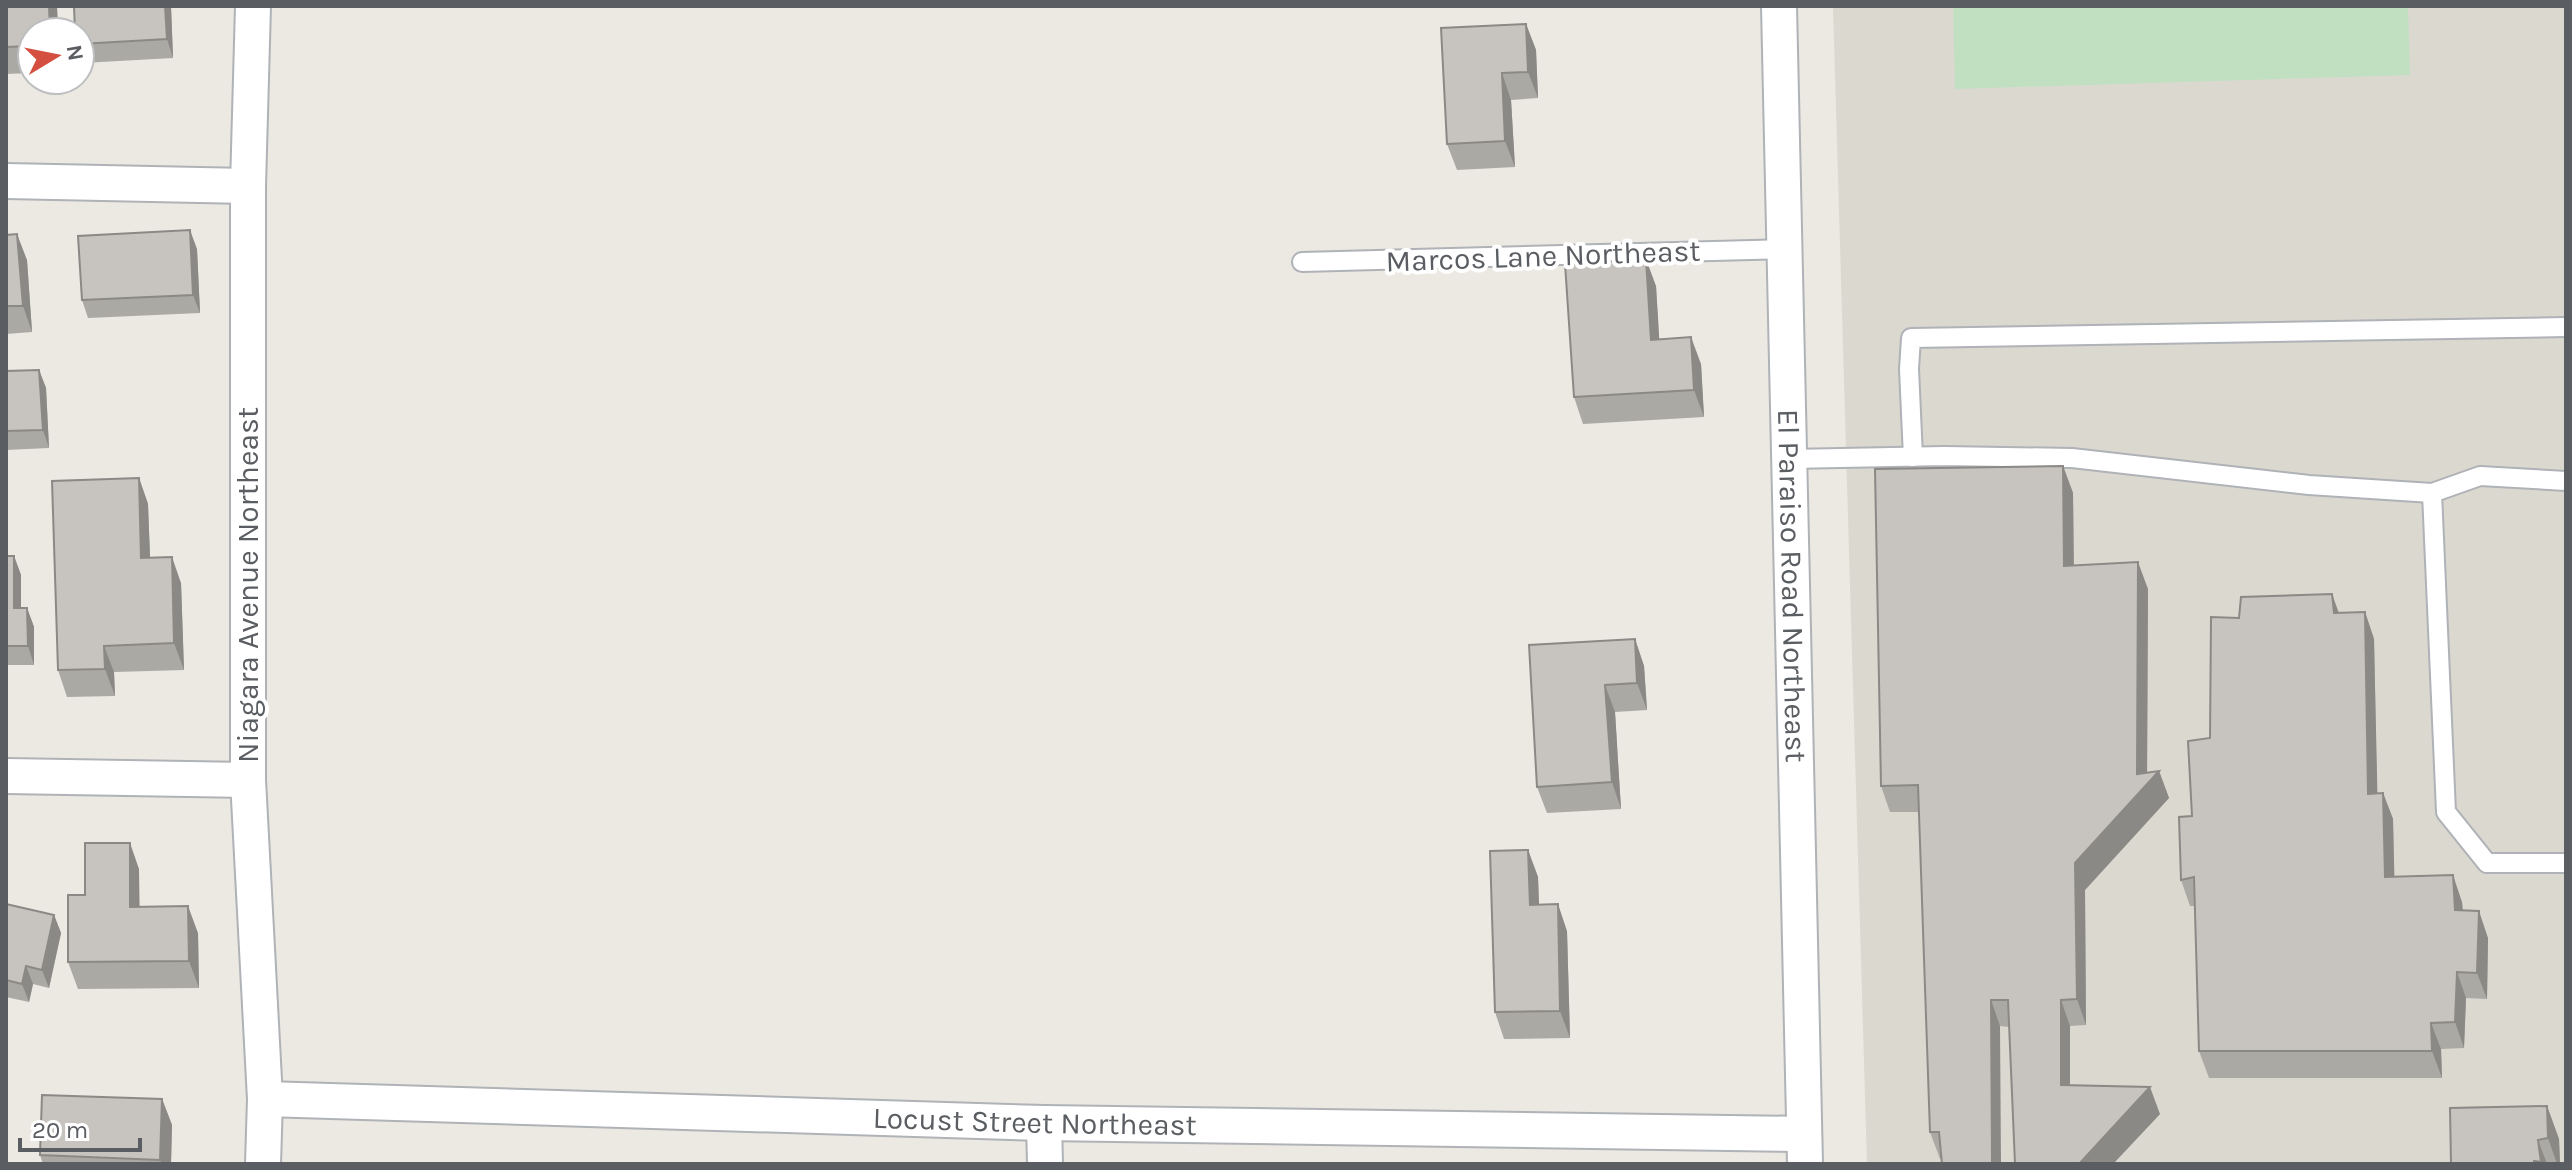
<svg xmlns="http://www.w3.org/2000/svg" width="2572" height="1170" font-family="Karla,sans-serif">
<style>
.education{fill:#dbd8d0}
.green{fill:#c1e0c2}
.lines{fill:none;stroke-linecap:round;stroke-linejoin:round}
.service-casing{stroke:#afb2b6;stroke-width:22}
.minor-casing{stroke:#afb2b6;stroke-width:38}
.service{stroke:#fff;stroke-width:18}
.minor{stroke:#fff;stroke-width:34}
.wall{fill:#aba9a4}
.shaded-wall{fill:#8b8986}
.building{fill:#c7c4bf;stroke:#8b8986;stroke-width:2}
.labels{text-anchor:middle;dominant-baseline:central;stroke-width:8;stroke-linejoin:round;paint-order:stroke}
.street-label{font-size:30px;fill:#5a5d61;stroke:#fff}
</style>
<rect width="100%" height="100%" fill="#ebe9e2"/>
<path class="education" d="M1833 6H2566V1164H1867Z"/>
<path class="green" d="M1953 6H2408L2410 75 1955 89Z"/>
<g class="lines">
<g class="service-casing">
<g id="service">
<path d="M1302 262 1785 249"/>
<path d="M1913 457 1909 369 1911 338 2566 327"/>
<path d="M1789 459 1944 456 2072 458 2309 485 2432 493"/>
<path d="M2566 481 2480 476 2432 493 2446 812 2487 863H2566"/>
</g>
</g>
<g class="minor-casing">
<g id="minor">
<path d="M253 6 248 186V780L265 1099 263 1164"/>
<path id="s1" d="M1779 6 1805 1164"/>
<path d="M6 181 248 186"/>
<path d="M6 776 248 780"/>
<path id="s2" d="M265 1099 1044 1123 1804 1134"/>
<path d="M1044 1123 1045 1164"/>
</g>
</g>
<use href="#service" class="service"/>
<use href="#minor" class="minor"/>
</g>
<g class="wall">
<path d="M6 6H57L58 32H32V73L6 74Z"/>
<path d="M74 6H171L173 58 83 63 80 56V32Z"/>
<path d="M1526 24 1536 50 1538 98 1511 100 1515 167 1457 170 1447 144Z"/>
<path d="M6 235 27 260 32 332 6 334Z"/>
<path d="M197 249 200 313 88 318 82 300Z"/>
<path d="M1656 286 1659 339 1701 364 1704 417 1583 424 1574 397Z"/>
<path d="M39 370 46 388 49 448 6 450V371Z"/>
<path d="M2063 466 2073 493 2074 566 2148 589 2147 773 2159 771 2169 798 2085 890 2086 1025 2070 1026V1085L2160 1114 2113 1164 2009 1027 2000 1026 1942 1159H1940L1930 1132 1919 812H1890L1881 786Z"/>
<path d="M139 478 148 504 150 557 181 583 184 670 114 672 115 696 67 697 58 670Z"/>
<path d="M6 556H14L21 575V608H27L34 627V665H6Z"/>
<path d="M2332 594 2339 613 2365 612 2374 639 2377 793H2383L2393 819 2394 876 2462 902 2463 910 2488 938 2487 999 2466 998 2464 1048 2441 1049 2442 1078H2209L2199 1051 2195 906H2190L2181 880 2192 816 2210 738 2239 618Z"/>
<path d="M1635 639 1644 666 1647 710 1615 712 1621 809 1547 813 1537 787Z"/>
<path d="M1528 850 1538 877 1539 904 1567 931 1570 1038 1504 1039 1495 1012Z"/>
<path d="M139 869V907L198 933 199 988 78 989 68 962 85 895Z"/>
<path d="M6 904 54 915 61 933 49 988 33 984 29 1002 6 997Z"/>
<path d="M162 1099 172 1125 171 1164H43L40 1155Z"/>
<path d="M2547 1106 2559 1139 2560 1164H2451Z"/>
</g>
<g class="shaded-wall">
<path d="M49 6H57L58 32H50Z"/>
<path d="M165 6H171L173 58 167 39Z"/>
<path d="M1526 24 1536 50 1538 98 1528 72Z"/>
<path d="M1502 73 1511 100 1515 167 1505 141Z"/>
<path d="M190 230 197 249 200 313 193 295Z"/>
<path d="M17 234 27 260 32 332 23 306Z"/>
<path d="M1646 259 1656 286 1661 367 1651 340Z"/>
<path d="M1691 337 1701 364 1704 417 1694 390Z"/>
<path d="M39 370 46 388 49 448 43 430Z"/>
<path d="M2063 466 2073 493 2074 593 2064 566Z"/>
<path d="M139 478 148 504 151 584 141 558Z"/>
<path d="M14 556 21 575V627L14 608Z"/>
<path d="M172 557 181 583 184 670 174 643Z"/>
<path d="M2138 562 2148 589 2147 785 2159 771 2169 798 2085 890 2086 1025 2077 999 2075 863 2137 774Z"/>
<path d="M2332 594 2341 620 2334 613Z"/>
<path d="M27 608 34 627V665L28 646Z"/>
<path d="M2365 612 2374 639 2378 821 2368 794Z"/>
<path d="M1635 639 1644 666 1647 710 1637 683Z"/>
<path d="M104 646 114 672 115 696 105 669Z"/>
<path d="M1605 685 1615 712 1621 809 1612 782Z"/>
<path d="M2383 793 2393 819 2395 903 2385 877Z"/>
<path d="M130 843 139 869 140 934 130 907Z"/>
<path d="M1528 850 1538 877 1540 931 1530 905Z"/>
<path d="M2453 875 2462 902 2464 937 2455 910Z"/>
<path d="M1558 904 1567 931 1570 1038 1560 1011Z"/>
<path d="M188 906 198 933 199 988 189 961Z"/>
<path d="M2479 911 2488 938 2487 999 2477 973Z"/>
<path d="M54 915 61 933 49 988 42 970Z"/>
<path d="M26 966 33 984 29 1002 22 984Z"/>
<path d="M2457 972 2466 998 2464 1048 2455 1022Z"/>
<path d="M1991 1000 2000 1026 2001 1164H1992Z"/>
<path d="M2061 1000 2070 1026V1112L2061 1085Z"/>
<path d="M2431 1023 2441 1049 2442 1078 2432 1051Z"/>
<path d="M2150 1087 2160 1114 2113 1164H2079Z"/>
<path d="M162 1099 172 1125 171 1164H162L160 1160Z"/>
<path d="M2547 1106 2559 1139 2560 1164H2557L2548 1138Z"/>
<path d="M2538 1140 2547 1164H2541Z"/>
</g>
<g class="building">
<path d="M6 6H49L50 32H32V46L6 47Z"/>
<path d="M74 6H165L167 39 80 44V32H75Z"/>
<path d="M1526 24 1528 72 1502 73 1505 141 1447 144 1441 28Z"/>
<path d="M190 230 193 295 82 300 78 236Z"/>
<path d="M17 234 23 306H6V235Z"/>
<path d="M1646 259 1651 340 1691 337 1694 390 1574 397 1565 264Z"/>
<path d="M39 370 43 430 6 431V371Z"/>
<path d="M2063 466 2064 566 2138 562 2137 774 2159 771 2075 863 2077 999 2061 1000V1085L2150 1087 2079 1164H2015L2008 1000H1991L1992 1164H1942L1939 1132H1930L1918 785 1881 786 1875 469Z"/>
<path d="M139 478 141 558 172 557 174 643 104 646 105 669 58 670 52 481Z"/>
<path d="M6 556H14V608H27L28 646H6Z"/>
<path d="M2332 594 2334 613 2365 612 2368 794 2383 793 2385 877 2453 875 2455 910 2479 911 2477 973 2457 972 2455 1022 2431 1023 2432 1051H2199L2194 877 2181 880 2179 817 2192 816 2188 741 2210 738 2211 617 2239 618 2241 597Z"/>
<path d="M1635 639 1637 683 1605 685 1612 782 1537 787 1529 645Z"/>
<path d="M85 843H130V907L188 906 189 961 68 962V895H85Z"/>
<path d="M1528 850 1530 905 1558 904 1560 1011 1495 1012 1490 851Z"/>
<path d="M6 904 54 915 42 970 26 966 22 984 6 980Z"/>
<path d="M42 1095 162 1099 160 1160 40 1155Z"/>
<path d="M2547 1106 2548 1138 2538 1140 2541 1162 2534 1161V1164H2451L2450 1108Z"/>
</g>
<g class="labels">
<g class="street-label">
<text transform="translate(1543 256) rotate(-2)">Marcos Lane Northeast</text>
<text transform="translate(248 585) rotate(-90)">Niagara Avenue Northeast</text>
<text stroke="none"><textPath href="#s1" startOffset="580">El Paraiso Road Northeast</textPath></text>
<text stroke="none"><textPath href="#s2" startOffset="770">Locust Street Northeast</textPath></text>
</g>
</g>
<rect width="2572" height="1170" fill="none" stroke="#5a5d61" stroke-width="16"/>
<g transform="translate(56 56) rotate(80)"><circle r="38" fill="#ffffff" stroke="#bdbec0" stroke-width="2"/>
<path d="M0-6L14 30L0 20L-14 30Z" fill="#d44f3f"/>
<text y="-12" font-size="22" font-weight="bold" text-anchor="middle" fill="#5a5d61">N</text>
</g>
<path d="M20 1138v12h120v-12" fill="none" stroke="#5a5d61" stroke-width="4"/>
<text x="32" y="1138" font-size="24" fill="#5a5d61" stroke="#ffffff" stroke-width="6" paint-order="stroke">20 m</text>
</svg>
